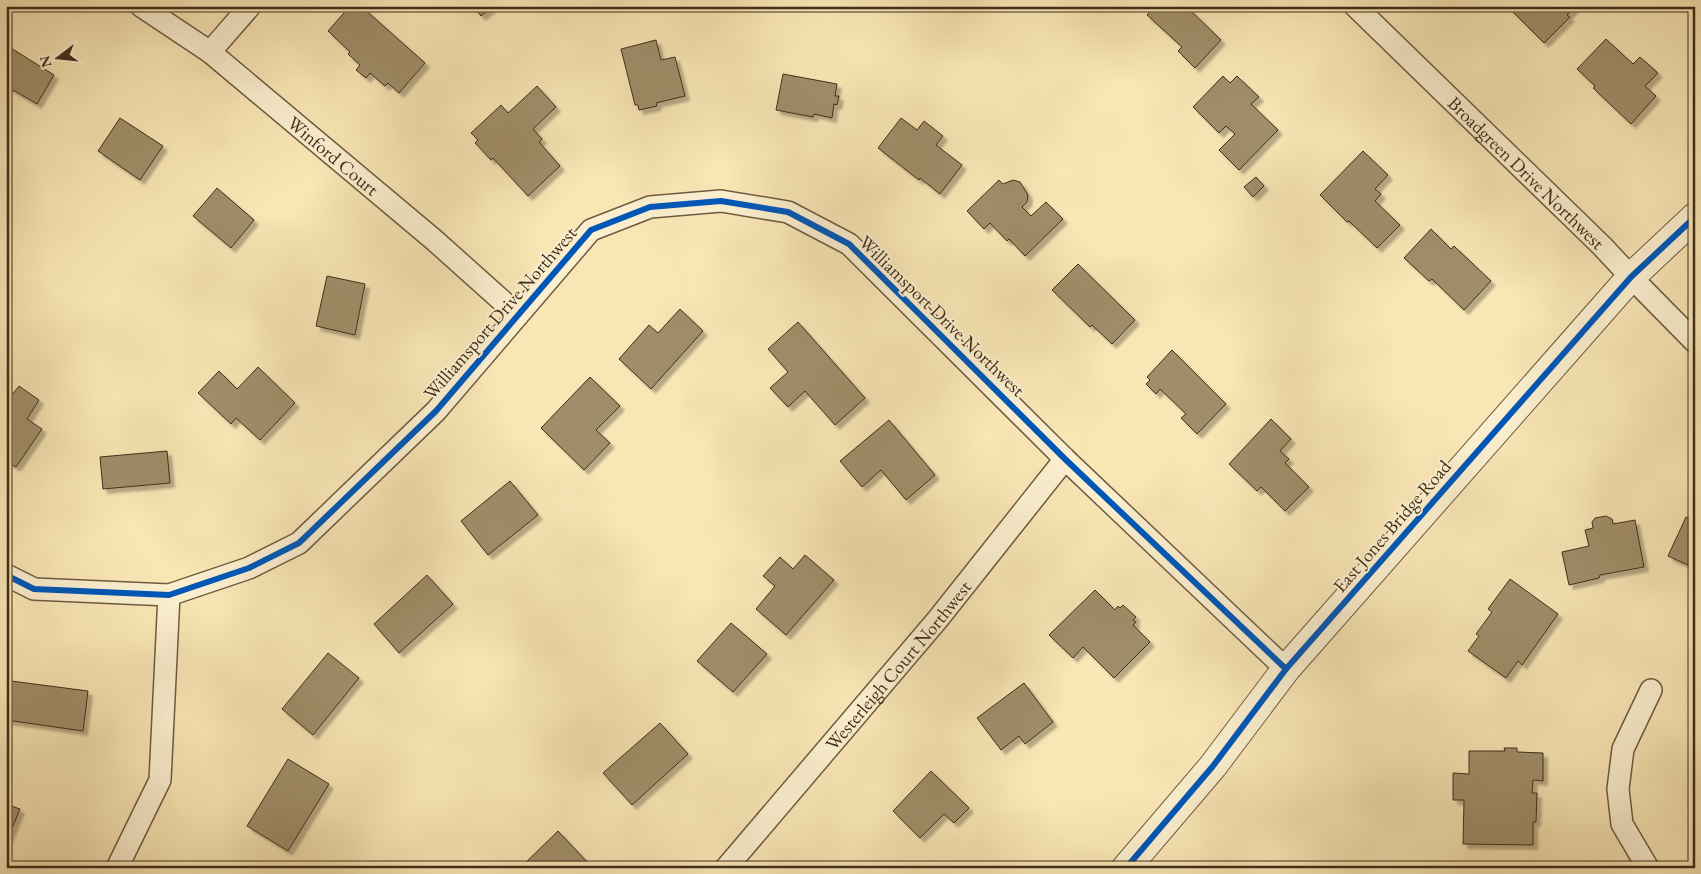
<svg xmlns="http://www.w3.org/2000/svg" width="1701" height="874" font-family="'EB Garamond',serif">
<style>
.building{fill:#a08e6a;stroke:#402e19;filter:url(#shadow)}
.lines{fill:none;stroke-linecap:round;stroke-linejoin:round}
.minor-casing{stroke:#6e5c40;stroke-width:24}
.tertiary-casing{stroke:#6e5c40;stroke-width:30}
.minor{stroke:#fbefcf;stroke-width:21}
.tertiary{stroke:#fbefcf;stroke-width:28}
.cycleway-casing{stroke:#fbefcf;stroke-width:9}
.cycleway{stroke:#0057b8;stroke-width:6}
.labels{text-anchor:middle;dominant-baseline:central;stroke-width:4;stroke-linejoin:round;paint-order:stroke}
.street-label{font-size:19px;fill:#402e19;stroke:#fbefcf}
</style>
<defs>
<filter id="shadow"><feDropShadow dx="4.5" dy="4.5" stdDeviation="1" flood-color="#0004"/></filter>
</defs>
<rect width="100%" height="100%" fill="#f9e6b5"/>
<filter id="stains"><feTurbulence type="fractalNoise" baseFrequency=".004" numOctaves="4"/><feColorMatrix values="0 0 0 0 .2 0 0 0 0 .09 0 0 0 0 .02 0 0 0 .5 -.17"/></filter>
<radialGradient id="worn" r=".72"><stop offset=".6" stop-color="#630" stop-opacity="0"/><stop offset="1" stop-color="#630" stop-opacity=".3"/></radialGradient>
<g class="building">
<path d="M350 6H361L425 63 399 93 388 83 385 86 370 73 366 78 356 70 360 65 348 54 350 52 328 31Z"/>
<path d="M473 6H493L481 16Z"/>
<path d="M1155 6H1186L1221 40 1195 68 1178 51 1182 47 1147 15Z"/>
<path d="M1507 6H1576L1567 15 1570 17 1544 43Z"/>
<path d="M1606 39 1633 64 1640 57 1658 73 1645 86 1656 96 1631 124 1593 88 1595 86 1577 69Z"/>
<path d="M656 40 661 60 675 57 685 96 656 103 657 106 639 110 638 105H635L621 49Z"/>
<path d="M6 45 54 75 37 104 6 86Z"/>
<path d="M783 74 837 84 835 96H839L837 105 834 104 832 118 814 114 813 117 776 110Z"/>
<path d="M1223 76 1230 83 1237 76 1259 97 1251 104 1278 130 1239 170 1219 150 1235 134 1226 126 1219 133 1193 107Z"/>
<path d="M537 86 556 107 533 129 542 139 539 142 560 166 528 196 493 158 491 160 475 143 478 140 471 133 501 105 508 113Z"/>
<path d="M120 118 163 146 140 180 98 151Z"/>
<path d="M901 118 917 130 924 121 943 136 936 145 962 165 940 194 920 178 919 180 878 148Z"/>
<path d="M1363 151 1388 175 1375 189 1381 194 1375 201 1400 225 1377 248 1349 221 1347 222 1320 195Z"/>
<path d="M1256 177 1264 186 1253 197 1244 187Z"/>
<path d="M999 180 1003 184 1013 180 1020 182 1028 195 1027 202 1022 207 1031 216 1046 202 1063 219 1025 256 1009 239 1007 241 990 223 984 229 967 211Z"/>
<path d="M217 188 254 220 231 248 193 216Z"/>
<path d="M1431 229 1451 249 1454 246 1491 281 1464 310 1432 279 1429 281 1404 258Z"/>
<path d="M1078 264 1135 320 1112 344 1092 325 1090 327 1052 290Z"/>
<path d="M327 276 365 284 355 335 316 326Z"/>
<path d="M680 309 703 331 651 389 619 359 649 325 658 333Z"/>
<path d="M798 322 865 398 835 425 805 391 788 407 770 388 788 372 768 349Z"/>
<path d="M1172 350 1226 404 1197 434 1181 418 1186 414 1160 389 1156 394 1146 384 1150 380 1147 377Z"/>
<path d="M258 367 295 403 260 440 236 418 231 424 198 393 219 371 237 389Z"/>
<path d="M590 377 620 406 596 430 610 443 584 470 541 428Z"/>
<path d="M19 386 39 400 27 419 42 429 16 467 6 461V402Z"/>
<path d="M1271 419 1291 439 1280 451 1289 459 1285 463 1309 487 1285 511 1261 487 1257 491 1229 464Z"/>
<path d="M889 420 935 475 906 500 881 470 862 487 840 461Z"/>
<path d="M167 451 170 483 103 489 100 457Z"/>
<path d="M510 481 538 515 488 555 461 521Z"/>
<path d="M1606 516 1612 519 1613 524 1635 520 1644 567 1600 575 1599 578 1569 585 1562 552 1589 546 1585 530 1593 528 1592 522 1595 518Z"/>
<path d="M1686 517 1695 521V573L1689 570 1690 566 1668 556Z"/>
<path d="M805 555 834 580 786 635 756 609 775 586 763 576 780 557 793 569Z"/>
<path d="M427 575 453 604 399 653 374 624Z"/>
<path d="M1510 579 1558 614 1522 665 1518 661 1506 678 1468 651 1479 636 1476 634 1492 612 1488 609Z"/>
<path d="M1095 590 1115 610 1118 606 1120 608 1123 605 1136 617 1133 620 1136 622 1133 625 1150 642 1114 678 1083 647 1073 658 1049 635Z"/>
<path d="M731 623 767 654 733 692 697 661Z"/>
<path d="M328 653 359 678 313 735 282 709Z"/>
<path d="M11 681 88 691 83 731 6 720Z"/>
<path d="M1024 683 1053 722 1025 744 1019 736 1001 750 977 718Z"/>
<path d="M660 723 688 754 632 805 603 773Z"/>
<path d="M1504 748H1517V752L1543 753V781L1533 780 1532 793H1537L1536 822H1533V845L1463 844 1464 800H1453V773L1469 774V751H1505Z"/>
<path d="M288 759 329 784 288 851 247 826Z"/>
<path d="M931 771 969 808 954 823 944 814 920 838 893 811Z"/>
<path d="M6 804 20 809 6 843Z"/>
<path d="M558 831 591 866 589 868H520Z"/>
<path d="M857 863 862 868H851Z"/>
</g>
<g class="lines">
<g class="minor-casing">
<g id="minor">
<path id="s1" d="M141 6 210 52 433 239 518 315"/>
<path id="s2" d="M1355 6 1602 246 1631 277 1695 342"/>
<path d="M210 52 250 6"/>
<path d="M6 575 34 589 169 595 249 568 299 543 436 411 591 230 650 207 721 201 788 212 849 244 1065 459 1286 669"/>
<path d="M117 868 160 780 169 595"/>
<path id="s3" d="M726 868 938 619 1065 459"/>
<path d="M1648 868 1622 824 1618 789 1623 749 1651 690"/>
</g>
</g>
<g class="tertiary-casing">
<path id="tertiary" d="M1126 868 1213 766 1286 669 1631 277 1695 217"/>
</g>
<use href="#minor" class="minor"/>
<use href="#tertiary" class="tertiary"/>
<g class="cycleway-casing">
<g id="cycleway">
<path d="M6 575 34 589 169 595 249 568 299 543 436 411 591 230 650 207 721 201 788 212 849 244 1065 459 1286 669"/>
<path d="M1126 868 1213 766 1286 669 1631 277 1695 217"/>
</g>
</g>
<use href="#cycleway" class="cycleway"/>
</g>
<g class="labels">
<g class="street-label">
<text stroke="none"><textPath href="#s1" startOffset="244">Winford Court</textPath></text>
<text stroke="none"><textPath href="#s2" startOffset="239">Broadgreen Drive Northwest</textPath></text>
<text transform="translate(500 313) rotate(-49)">Williamsport Drive Northwest</text>
<text transform="translate(942 316) rotate(44)">Williamsport Drive Northwest</text>
<text transform="translate(1392 526) rotate(-49)">East Jones Bridge Road</text>
<text stroke="none"><textPath href="#s3" startOffset="266">Westerleigh Court Northwest</textPath></text>
</g>
</g>
<rect width="1701" height="874" fill="none" stroke="#f9e6b5" stroke-width="25"/>
<rect x="8" y="8" width="1686" height="859" fill="none" stroke="#402e19" stroke-width="2.5"/>
<rect x="12" y="12" width="1676" height="849" fill="none" stroke="#402e19"/>
<g transform="translate(58 58) rotate(254)" stroke="#fbefcf" stroke-width="4" paint-order="stroke">
<path d="M0-4L9 19L0 12L-9 19Z" fill="#402e19"/>
<text y="-8" font-size="14" font-weight="bold" text-anchor="middle" fill="#402e19">N</text>
</g>
<rect width="100%" height="100%" filter="url(#stains)"/>
<rect width="100%" height="100%" fill="url(#worn)"/>
</svg>
